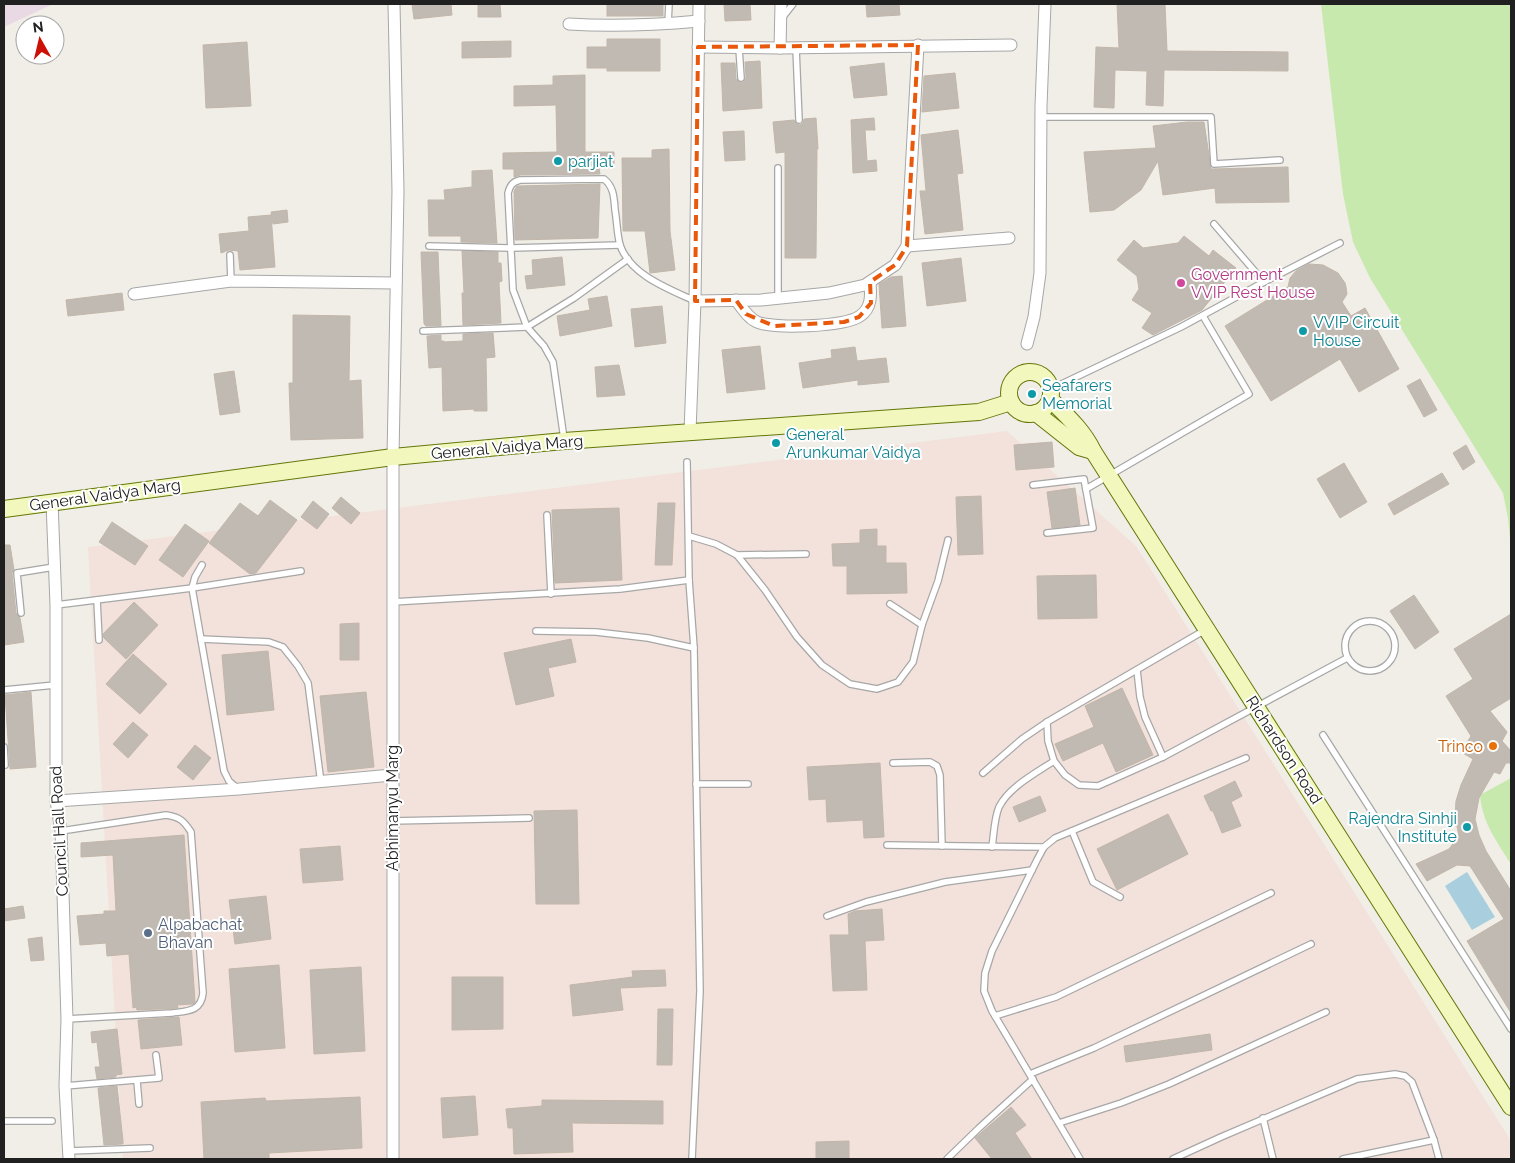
<svg xmlns="http://www.w3.org/2000/svg" width="1515" height="1163" font-family="Raleway,sans-serif">
<style>
.industrial{fill:#e9d9e5}
.military{fill:#f2e2db}
.grass{fill:#c8e9ae}
.water{fill:#a9cedd}
.building{fill:#c1bab3;stroke:#c2b6a9}
.lines{fill:none;stroke-linecap:round;stroke-linejoin:round}
.lane-casing{stroke:#a7a7a7;stroke-width:8}
.street-casing{stroke:#a7a7a7;stroke-width:13}
.secondary-casing{stroke:#647708;stroke-width:18}
.lane{stroke:#fff;stroke-width:5.5}
.street{stroke:#fff;stroke-width:11}
.secondary{stroke:#f2f8bd;stroke-width:16}
.marked{fill:none;stroke:#e8590c;stroke-width:4;stroke-dasharray:10 6;stroke-linejoin:round}
.culture-dot{fill:#0f9aa8;stroke:#fff;stroke-width:2}
.hotel-dot{fill:#d1479c;stroke:#fff;stroke-width:2}
.food-dot{fill:#e8710a;stroke:#fff;stroke-width:2}
.service-dot{fill:#5c6f8a;stroke:#fff;stroke-width:2}
.labels{text-anchor:middle;dominant-baseline:central;stroke-width:4;stroke-linejoin:round;paint-order:stroke}
.culture-label{font-size:16px;fill:#0d838f;stroke:#fff;text-anchor:start}
.hotel-label{font-size:16px;fill:#b23c85;stroke:#fff;text-anchor:start}
.street-label{font-size:16px;fill:#202020;stroke:#fff}
.food-label{font-size:16px;fill:#c56008;stroke:#fff;text-anchor:end}
.service-label{font-size:16px;fill:#4e5e75;stroke:#fff;text-anchor:start}
</style>
<rect width="100%" height="100%" fill="#f0eee7"/>
<path class="industrial" d="M4 4H53L4 27Z"/>
<path class="military" d="M1007 431 1136 546 1511 1141V1159H123L88 547Z"/>
<g class="grass">
<path d="M1321 4H1511V548L1508 518 1503 493 1370 278 1353 242 1343 194Z"/>
<path d="M1511 778V864C1497 842 1482 822 1480 795Z"/>
</g>
<path class="water" d="M1467 872 1495 917 1472 930 1445 886Z"/>
<g class="building">
<path d="M412 4H451L452 15 414 19Z"/>
<path d="M478 4H500L501 17H478Z"/>
<rect x="607" y="4" width="56" height="12"/>
<path d="M724 4H750L751 20 725 21Z"/>
<path d="M866 4H899L900 15 867 17Z"/>
<path d="M1117 4H1165L1167 51 1288 52V71L1164 70 1163 106 1146 105 1147 71 1115 70 1114 108 1094 107 1096 47 1119 48Z"/>
<path d="M607 39H660V71H607V68H587V47H607Z"/>
<path d="M511 41V57L462 58V42Z"/>
<path d="M247 42 251 106 206 108 203 45Z"/>
<path d="M760 61 762 108 723 111 721 63H735L736 79 741 83 744 82 746 78 745 62Z"/>
<path d="M884 63 887 95 854 98 850 67Z"/>
<path d="M955 73 959 108 922 112 924 76Z"/>
<path d="M585 75V152H614V168H599L600 174 520 175 514 177V169H503V153L557 152 556 105 514 106V86L553 85V76Z"/>
<path d="M816 118 818 149H817L816 258H785V152L776 153 773 122 794 120 796 124 800 125 803 123 804 119Z"/>
<path d="M874 118 875 130H865L867 161 876 160 877 171 853 173 851 120Z"/>
<path d="M1187 122H1204L1211 169 1288 167 1289 202 1216 203 1215 188 1163 195 1158 161 1141 190 1114 210 1090 212 1084 152 1156 148 1153 126Z"/>
<path d="M958 130 963 173 957 174 963 230 925 234 920 191H926L921 135Z"/>
<path d="M744 131 745 160 725 161 723 132Z"/>
<path d="M669 149 670 231 675 270 650 273 645 231H623L622 158H652V150Z"/>
<path d="M492 170 497 243 461 242V236H429L428 200H445L444 190 472 187V171Z"/>
<path d="M600 184 598 238 515 240 514 191 517 186Z"/>
<path d="M287 210 288 222 273 224 271 212Z"/>
<path d="M271 215 275 267 240 270 238 251 229 250 221 253 219 234 249 231 248 217Z"/>
<path d="M1184 236 1209 256 1213 250 1236 268 1202 310 1153 335 1142 328 1152 313 1132 300 1139 289 1137 276 1117 260 1134 240 1143 248 1178 243Z"/>
<path d="M462 251 498 252V263H501L502 281 499 282 501 323 463 325 462 293H464Z"/>
<path d="M421 252H438L441 326H426L424 324Z"/>
<path d="M562 257 565 285 527 289 525 276 533 275 532 260Z"/>
<path d="M961 258 966 301 927 306 922 263Z"/>
<path d="M1309 264 1323 265 1338 273 1345 283 1346 287 1347 294 1342 302 1351 316 1365 308 1399 369 1359 392 1340 359 1271 401 1225 326 1288 287 1290 278 1296 271Z"/>
<path d="M902 276 906 326 882 328 879 284 891 277Z"/>
<path d="M122 293 124 310 68 316 66 300Z"/>
<path d="M607 296 612 326 560 336 557 316 590 310 588 299Z"/>
<path d="M662 306 666 343 635 347 631 309Z"/>
<path d="M293 315 350 316 349 381 361 380 363 438 291 440 289 383H293Z"/>
<path d="M493 333 495 357 486 358 487 411H474V409L443 411 442 367 429 368 427 336 441 335V341H444V342L463 341V334Z"/>
<path d="M760 346 765 389 727 393 722 350Z"/>
<path d="M855 347 857 361 886 358 889 382 858 385V380L803 388 799 363 832 358 831 350Z"/>
<path d="M619 365 625 395 597 397 595 367Z"/>
<path d="M234 371 240 412 220 415 214 374Z"/>
<path d="M1420 379 1437 410 1424 417 1407 386Z"/>
<path d="M1052 442 1054 467 1016 470 1014 445Z"/>
<path d="M1466 445 1475 462 1463 470 1453 453Z"/>
<path d="M1344 463 1367 502 1340 518 1317 479Z"/>
<path d="M1442 473 1449 484 1394 515 1388 504Z"/>
<path d="M1075 488 1080 525 1052 528 1047 492Z"/>
<path d="M981 496 983 554 958 555 956 497Z"/>
<path d="M341 497 360 513 351 524 332 508Z"/>
<path d="M270 500 297 520 256 573 250 574 209 543 240 503 258 516Z"/>
<path d="M313 501 329 514 317 529 301 517Z"/>
<path d="M658 503H675L672 565H655Z"/>
<path d="M619 508 622 580 555 583 552 510Z"/>
<path d="M112 522 148 546 135 565 99 542Z"/>
<path d="M185 524 209 541 183 577 159 560Z"/>
<path d="M877 529V546H886V563H906L907 593 847 594V566H833L832 544 860 543V530Z"/>
<path d="M4 545H10L14 570 12 573 16 613 20 618 24 642 4 645Z"/>
<path d="M1096 575 1097 618 1038 619 1037 576Z"/>
<path d="M1414 595 1439 632 1415 649 1390 611Z"/>
<path d="M134 602 158 625 126 659 104 638 103 634Z"/>
<path d="M1511 614V698L1490 711 1507 732 1502 741 1511 751V763H1506L1500 774 1494 772 1479 798 1475 819 1479 835 1486 851 1511 891V1013L1467 941 1504 919 1470 866 1457 865 1427 881 1416 864 1449 849 1459 836 1455 817 1456 801 1461 785 1473 759 1461 752 1471 736 1446 696 1473 679 1454 649Z"/>
<path d="M359 623V660H340V624Z"/>
<path d="M571 639 576 662 548 668 554 696 516 705 504 653Z"/>
<path d="M268 651 274 710 227 715 222 655Z"/>
<path d="M133 654 167 684 140 714 106 684Z"/>
<path d="M1122 688 1153 755 1116 772 1103 743 1063 761 1055 744 1094 727 1085 706Z"/>
<path d="M31 692 36 767 10 769 5 695Z"/>
<path d="M366 692 374 767 328 772 320 696Z"/>
<path d="M133 722 148 735 128 758 113 744Z"/>
<path d="M195 745 211 758 193 780 177 767Z"/>
<path d="M880 763 884 837 864 838 863 820 827 822 826 799 809 800 807 767Z"/>
<path d="M1235 781 1242 796 1231 802 1241 826 1222 833 1213 811H1211L1204 796Z"/>
<path d="M1040 796 1046 811 1019 822 1013 807Z"/>
<path d="M577 810 579 904H536L534 811Z"/>
<path d="M1168 814 1188 854 1117 890 1097 849Z"/>
<path d="M184 835 195 1002 193 1004 177 1005 178 1008 137 1010 136 1007 133 1008 129 954 107 956 106 943 80 945 77 916 104 914V911H116L113 855 81 857V843Z"/>
<path d="M340 846 343 880 303 883 300 849Z"/>
<path d="M266 896 271 939 235 944 229 900Z"/>
<path d="M23 906 25 918 4 921V909Z"/>
<path d="M882 909 884 940 865 941 867 990 833 991 830 935H849L848 914 855 911Z"/>
<path d="M42 937 44 960 31 961 28 939Z"/>
<path d="M279 965 285 1048 235 1052 229 969Z"/>
<path d="M361 967 365 1051 314 1054 310 970Z"/>
<path d="M665 970 666 986 620 988 623 1010 573 1016 570 985 633 977 632 971Z"/>
<path d="M452 977H503V1029L452 1030Z"/>
<path d="M658 1009H673L672 1065H657Z"/>
<path d="M179 1017 182 1045 141 1049 138 1020Z"/>
<path d="M117 1029 122 1074 116 1075V1077L97 1079 95 1067H100L97 1042 92 1043 91 1032Z"/>
<path d="M1210 1034 1212 1050 1126 1062 1124 1046Z"/>
<path d="M117 1086 123 1141V1144L104 1145 98 1088Z"/>
<path d="M475 1096 478 1135 443 1138 441 1098Z"/>
<path d="M360 1097 362 1148 269 1153V1159H204L201 1102 265 1098 266 1101Z"/>
<path d="M542 1100 663 1101V1124L572 1123 573 1152 514 1154 513 1128H508L506 1109 542 1106Z"/>
<path d="M1011 1107 1026 1125 1015 1133 1032 1159H992L975 1138Z"/>
<path d="M849 1141V1159H816V1142Z"/>
</g>
<g class="lines">
<g class="lane-casing">
<g id="lane">
<path d="M782 18 793 4"/>
<path d="M668 24 669 4"/>
<path d="M739 48 741 78"/>
<path d="M796 48 799 120"/>
<path d="M1041 117H1211L1214 164 1280 160"/>
<path d="M1214 224 1264 282"/>
<path d="M429 246 512 248 620 245"/>
<path d="M230 255 231 281"/>
<path d="M778 298V168"/>
<path d="M423 331 527 327 574 298 628 259"/>
<path d="M1051 389 1181 327 1264 282 1340 243"/>
<path d="M564 439 553 362 544 346 527 327 513 290 508 193C510 186 512 182 520 180L604 179C614 187 614 198 615 210 617 221 617 234 620 245 630 275 669 289 695 301"/>
<path d="M687 462 689 580 694 648 700 991 692 1159"/>
<path d="M1033 485 1084 479 1093 528 1047 533"/>
<path d="M1086 489 1249 394 1203 316"/>
<path d="M547 515 551 594"/>
<path d="M689 536 716 544 737 555 765 590 797 637 822 665 850 684 877 689 898 682 913 662 922 625 938 581 948 540"/>
<path d="M737 555 806 554"/>
<path d="M202 565 195 577 192 588 224 771 229 781 237 788"/>
<path d="M97 600 99 640"/>
<path d="M392 602 620 589 689 580"/>
<path d="M890 604 922 625"/>
<path d="M56 605 192 588 301 571"/>
<path d="M21 613 17 573 54 567"/>
<circle cx="1370" cy="646" r="25"/>
<path d="M536 631 596 632 648 638 694 648"/>
<path d="M201 639 269 642 283 647 298 666 308 683 321 783"/>
<path d="M1137 670 1140 697 1145 717 1163 757"/>
<path d="M4 690 55 685"/>
<path d="M1047 722 1048 741 1054 761 1065 775 1079 785 1098 786 1163 757 1347 658"/>
<path d="M1323 735 1511 1029"/>
<path d="M4 747 5 765"/>
<path d="M893 763 930 762 937 766 940 775 942 846"/>
<path d="M983 773 1022 739 1047 722 1205 630"/>
<path d="M696 784H748"/>
<path d="M391 821 529 818"/>
<path d="M61 831 166 815C180 817 184 821 191 832L203 993C201 1012 187 1011 172 1013L67 1019"/>
<path d="M1072 831 1093 882 1120 897"/>
<path d="M887 845 1044 847"/>
<path d="M992 847C994 834 994 819 999 807 1009 787 1036 773 1054 761"/>
<path d="M827 916 866 902 945 882 1032 870"/>
<path d="M995 1016 1056 997 1271 893"/>
<path d="M1030 1074 1094 1048 1311 944"/>
<path d="M137 1081 139 1104"/>
<path d="M65 1086 159 1078 156 1055"/>
<path d="M1263 1118 1273 1159"/>
<path d="M4 1121H52"/>
<path d="M1059 1123 1121 1103 1169 1084 1326 1012"/>
<path d="M69 1151 150 1148"/>
<path d="M947 1159 979 1128 1033 1079"/>
<path d="M1080 1159 992 1011 984 991 985 973 992 951 1037 860 1044 847 1055 838 1246 758"/>
<path d="M1173 1159 1221 1137 1357 1079 1395 1074 1405 1076 1412 1082 1434 1140 1439 1159"/>
<path d="M1343 1159 1434 1140"/>
</g>
</g>
<g class="street-casing">
<g id="street">
<path d="M569 24C613 27 655 25 699 21"/>
<path d="M698 47 780 48 1011 45"/>
<path d="M780 48 781 4"/>
<path d="M907 246 1009 238"/>
<path d="M134 294 231 281 396 283"/>
<path d="M736 300C742 308 748 318 757 322 774 329 844 327 860 316 872 308 871 295 870 282"/>
<path d="M695 301 761 300 829 293 865 285 895 265 907 246 918 45"/>
<path d="M1027 344 1034 317 1040 273 1041 106 1045 4"/>
<path d="M690 432 695 301 699 4"/>
<path d="M52 502 56 605V801L61 831 67 1019 65 1086 69 1159"/>
<path d="M56 801 239 789 392 775"/>
<path d="M393 1159V457L398 191 394 4"/>
</g>
</g>
<g class="secondary-casing">
<g id="secondary">
<circle cx="1030" cy="393" r="21"/>
<path d="M1050 399C1066 415 1083 430 1093 451L1511 1107"/>
<path d="M1036 413 1079 447 1093 451"/>
<path d="M4 509 393 457 564 441 979 412 1011 402"/>
</g>
</g>
<use href="#lane" class="lane"/>
<use href="#street" class="street"/>
<use href="#secondary" class="secondary"/>
</g>
<path class="marked" d="M918 45 907 246 895 265 870 282 871 303 859 317 844 322 774 326 746 314 736 300 695 301 698 47Z"/>
<g class="culture-dot">
<circle cx="558" cy="161" r="5"/>
<circle cx="1303" cy="331" r="5"/>
<circle cx="1032" cy="394" r="5"/>
<circle cx="776" cy="443" r="5"/>
<circle cx="1467" cy="827" r="5"/>
</g>
<circle class="hotel-dot" cx="1181" cy="283" r="5"/>
<circle class="food-dot" cx="1493" cy="746" r="5"/>
<circle class="service-dot" cx="148" cy="933" r="5"/>
<g class="labels">
<g class="culture-label">
<text x="568" y="161">parjiat</text>
<text x="1313" y="322">VVIP Circuit<tspan x="1313" dy="18">House</tspan></text>
<text x="1042" y="385">Seafarers<tspan x="1042" dy="18">Memorial</tspan></text>
<text x="786" y="434">General<tspan x="786" dy="18">Arunkumar Vaidya</tspan></text>
<text x="1457" y="818" text-anchor="end">Rajendra Sinhji<tspan x="1457" dy="18">Institute</tspan></text>
</g>
<g class="hotel-label">
<text x="1191" y="274">Government<tspan x="1191" dy="18">VVIP Rest House</tspan></text>
</g>
<g class="street-label">
<text transform="translate(507 447) rotate(-5)">General Vaidya Marg</text>
<text transform="translate(105 495) rotate(-8)">General Vaidya Marg</text>
<text transform="translate(1284 750) rotate(57)">Richardson Road</text>
<text transform="translate(392 808) rotate(-90)">Abhimanyu Marg</text>
<text transform="translate(59 831) rotate(-93)">Council Hall Road</text>
</g>
<g class="food-label">
<text x="1483" y="746">Trinco</text>
</g>
<g class="service-label">
<text x="158" y="924">Alpabachat<tspan x="158" dy="18">Bhavan</tspan></text>
</g>
</g>
<rect width="1515" height="1163" fill="none" stroke="#202020" stroke-width="10"/>
<g transform="translate(40 40) rotate(352)"><circle r="24" fill="#ffffff" stroke="#a6a6a6"/>
<path d="M0-4L9 19L0 12L-9 19Z" fill="#cc1005"/>
<text y="-8" font-size="14" font-weight="bold" text-anchor="middle" fill="#202020">N</text>
</g>
</svg>
